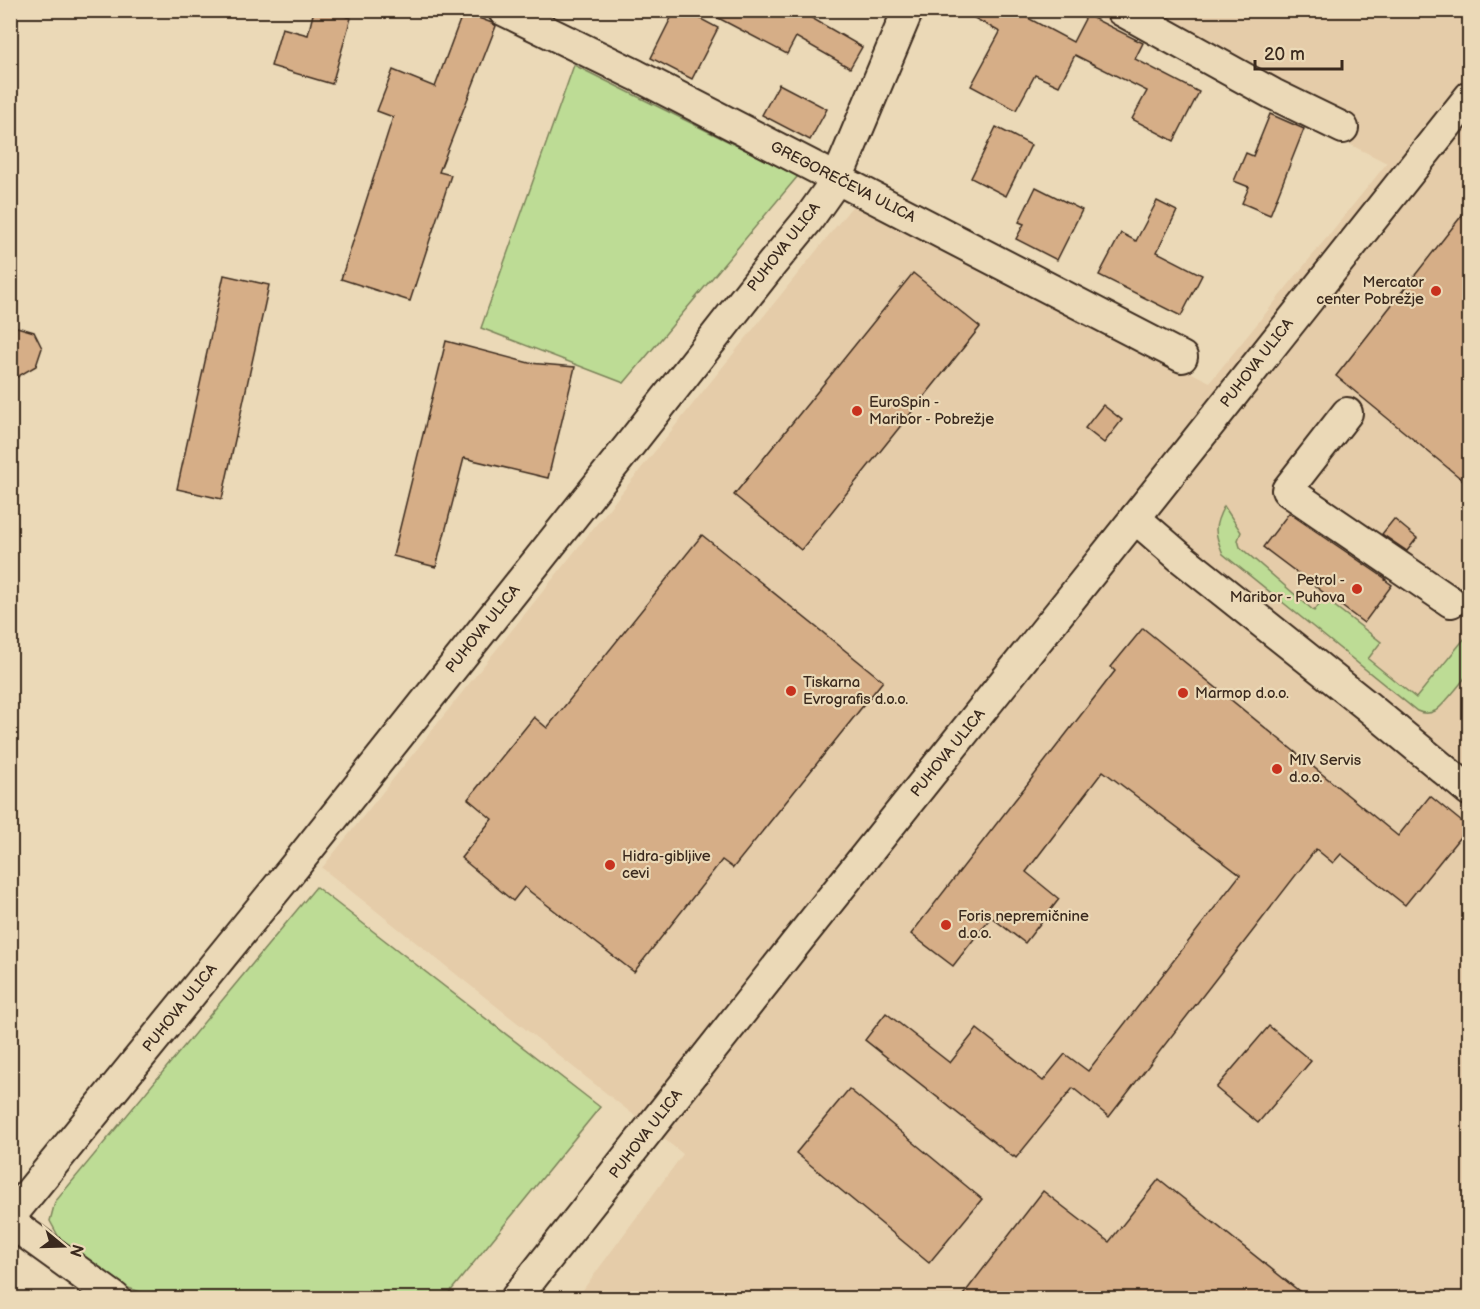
<svg xmlns="http://www.w3.org/2000/svg" width="1480" height="1309" font-family="'Balsamiq Sans',sans-serif">
<style>
.built{fill:#e5cca9}
.green{fill:#bddc95;stroke:#7c835a;stroke-width:1.5}
.building{fill:#d6ae87;stroke:#3b2a1e;stroke-width:1.5}
.lines{fill:none;stroke-linecap:round;stroke-linejoin:round}
.minor-casing{stroke:#3b2a1e;stroke-width:34}
.minor{stroke:#ebd9b7;stroke-width:30}
.poi-dot{fill:#c8321e;stroke:#ebd9b7;stroke-width:2}
.labels{text-anchor:middle;dominant-baseline:central;stroke-width:4.5;stroke-linejoin:round;paint-order:stroke}
.street-label{font-size:15px;fill:#3b2a1e;stroke:#ebd9b7}
.poi-label{font-size:15px;fill:#3b2a1e;stroke:#ebd9b7;text-anchor:start}
</style>
<rect width="100%" height="100%" fill="#ebd9b7"/>
<filter id="ink" filterUnits="userSpaceOnUse"><feTurbulence type="fractalNoise" baseFrequency=".0167" numOctaves="2"/><feDisplacementMap in="SourceGraphic" scale="12" xChannelSelector="R" yChannelSelector="G"/><feConvolveMatrix kernelMatrix="1 2 1 2 8 2 1 2 1" color-interpolation-filters="sRGB"/></filter>
<g filter="url(#ink)">
<path class="built" d="M1084 11H1469V1298H577L683 1154 322 868 647 461 854 204 1210 382 1387 163Z"/>
<g class="green">
<path d="M574 65 798 176 624 383 481 328Z"/>
<path d="M1224 506 1241 532 1238 540 1240 547 1314 611 1324 598 1381 642 1368 659 1416 698 1469 633C1470 641 1472 665 1469 671 1467 677 1440 709 1435 711 1429 714 1423 714 1417 711L1223 554C1214 532 1213 527 1224 506Z"/>
<path d="M316 887 600 1107 445 1298H159L122 1286 62 1243 50 1221 55 1202Z"/>
</g>
<g class="building">
<path d="M314 10H325L351 18 332 84 271 66 282 28 308 35Z"/>
<path d="M675 10H684L718 28 692 79 651 58Z"/>
<path d="M703 10H798L862 47 850 68 796 37 787 54Z"/>
<path d="M960 10H1013L1073 42 1087 15 1143 43 1135 59 1199 92 1174 141 1132 119 1147 91 1075 55 1059 86 1035 75 1016 110 971 86 1000 32Z"/>
<path d="M463 12 492 23 496 26 439 172 451 175 410 301 341 279 393 117 377 111 393 70 435 87Z"/>
<path d="M779 84 827 109 810 140 762 115Z"/>
<path d="M1270 114 1304 129 1270 215 1242 203 1249 187 1234 181 1246 153 1253 156Z"/>
<path d="M996 127 1031 145 1006 196 971 178Z"/>
<path d="M1036 187 1082 210 1057 260 1016 239 1024 224 1019 222Z"/>
<path d="M1157 201 1177 211 1157 252 1202 275 1181 316 1099 275 1121 233 1136 241Z"/>
<path d="M1470 205V486L1336 376Z"/>
<path d="M913 273 980 327 801 550 734 495Z"/>
<path d="M224 275 269 285 222 499 177 489Z"/>
<path d="M10 325 34 332 42 348 36 366 10 381Z"/>
<path d="M446 341 529 363 575 367 548 478 464 458 436 567 393 556Z"/>
<path d="M1103 405 1122 420 1104 443 1085 428Z"/>
<path d="M1289 513 1386 579 1385 580 1392 585 1364 623 1263 547Z"/>
<path d="M1394 519 1417 538 1407 551 1382 534Z"/>
<path d="M702 535 883 681 733 868 722 860 634 972 524 887 513 901 461 858 492 819 468 799 534 717 547 728Z"/>
<path d="M1143 628 1398 836 1430 796 1468 827 1405 905 1341 854 1333 863 1316 849 1109 1117 1073 1088 1016 1158 1014 1156 1013 1157 865 1040 886 1013 950 1063 977 1029 1043 1081 1065 1054 1088 1071 1240 875 1103 771 1026 872 1059 899 1025 943 991 917 953 966 911 934 1115 671 1111 667Z"/>
<path d="M1269 1026 1311 1061 1258 1123 1216 1088Z"/>
<path d="M849 1089 982 1199 929 1263 796 1153Z"/>
<path d="M1159 1179 1309 1299H960L1043 1191 1109 1242Z"/>
</g>
<g class="lines">
<g class="minor-casing">
<g id="minor">
<path d="M503 10 636 75 1182 357"/>
<path d="M1121 10 1273 94 1343 128"/>
<path d="M1347 413 1287 490 1451 602"/>
<path d="M1135 518 1180 557 1366 705 1470 791"/>
<path d="M10 1217 295 866 632 442 771 265 808 220 837 179 908 10"/>
<path d="M10 1222 115 1298"/>
<path d="M516 1298 803 934 1135 518 1470 96"/>
</g>
</g>
<use href="#minor" class="minor"/>
</g>
</g>
<g class="poi-dot">
<circle cx="1436" cy="291" r="6"/>
<circle cx="857" cy="411" r="6"/>
<circle cx="1357" cy="589" r="6"/>
<circle cx="791" cy="691" r="6"/>
<circle cx="1183" cy="693" r="6"/>
<circle cx="1277" cy="769" r="6"/>
<circle cx="610" cy="865" r="6"/>
<circle cx="946" cy="925" r="6"/>
</g>
<g class="labels">
<g class="street-label">
<text transform="translate(843 182) rotate(27)">GREGOREČEVA ULICA</text>
<text transform="translate(784 247) rotate(-52)">PUHOVA ULICA</text>
<text transform="translate(1257 363) rotate(-52)">PUHOVA ULICA</text>
<text transform="translate(483 629) rotate(-51)">PUHOVA ULICA</text>
<text transform="translate(948 753) rotate(-51)">PUHOVA ULICA</text>
<text transform="translate(180 1008) rotate(-51)">PUHOVA ULICA</text>
<text transform="translate(646 1134) rotate(-52)">PUHOVA ULICA</text>
</g>
<g class="poi-label">
<text x="1424" y="282" text-anchor="end">Mercator<tspan x="1424" dy="17">center Pobrežje</tspan></text>
<text x="869" y="402">EuroSpin -<tspan x="869" dy="17">Maribor - Pobrežje</tspan></text>
<text x="1345" y="580" text-anchor="end">Petrol -<tspan x="1345" dy="17">Maribor - Puhova</tspan></text>
<text x="803" y="682">Tiskarna<tspan x="803" dy="17">Evrografis d.o.o.</tspan></text>
<text x="1195" y="693">Marmop d.o.o.</text>
<text x="1289" y="760">MIV Servis<tspan x="1289" dy="17">d.o.o.</tspan></text>
<text x="622" y="856">Hidra-gibljive<tspan x="622" dy="17">cevi</tspan></text>
<text x="958" y="916">Foris nepremičnine<tspan x="958" dy="17">d.o.o.</tspan></text>
</g>
</g>
<rect width="1480" height="1309" fill="none" stroke="#ebd9b7" stroke-width="36"/>
<rect x="18" y="18" width="1444" height="1273" fill="none" stroke="#3b2a1e" stroke-width="2" filter="url(#ink)"/>
<g transform="translate(63 1246) rotate(109)" stroke="#ebd9b7" stroke-width="4.5" paint-order="stroke">
<path d="M0-4.5L10 22L0 15L-10 22Z" fill="#3b2a1e"/>
<text y="-9" font-size="16" font-weight="bold" text-anchor="middle" fill="#3b2a1e">N</text>
</g>
<path d="M1255 60v9h87v-9" fill="none" stroke="#3b2a1e" stroke-width="3"/>
<text x="1264" y="60" font-size="18" fill="#3b2a1e" stroke="#ebd9b7" stroke-width="4.5" paint-order="stroke">20 m</text>
</svg>
